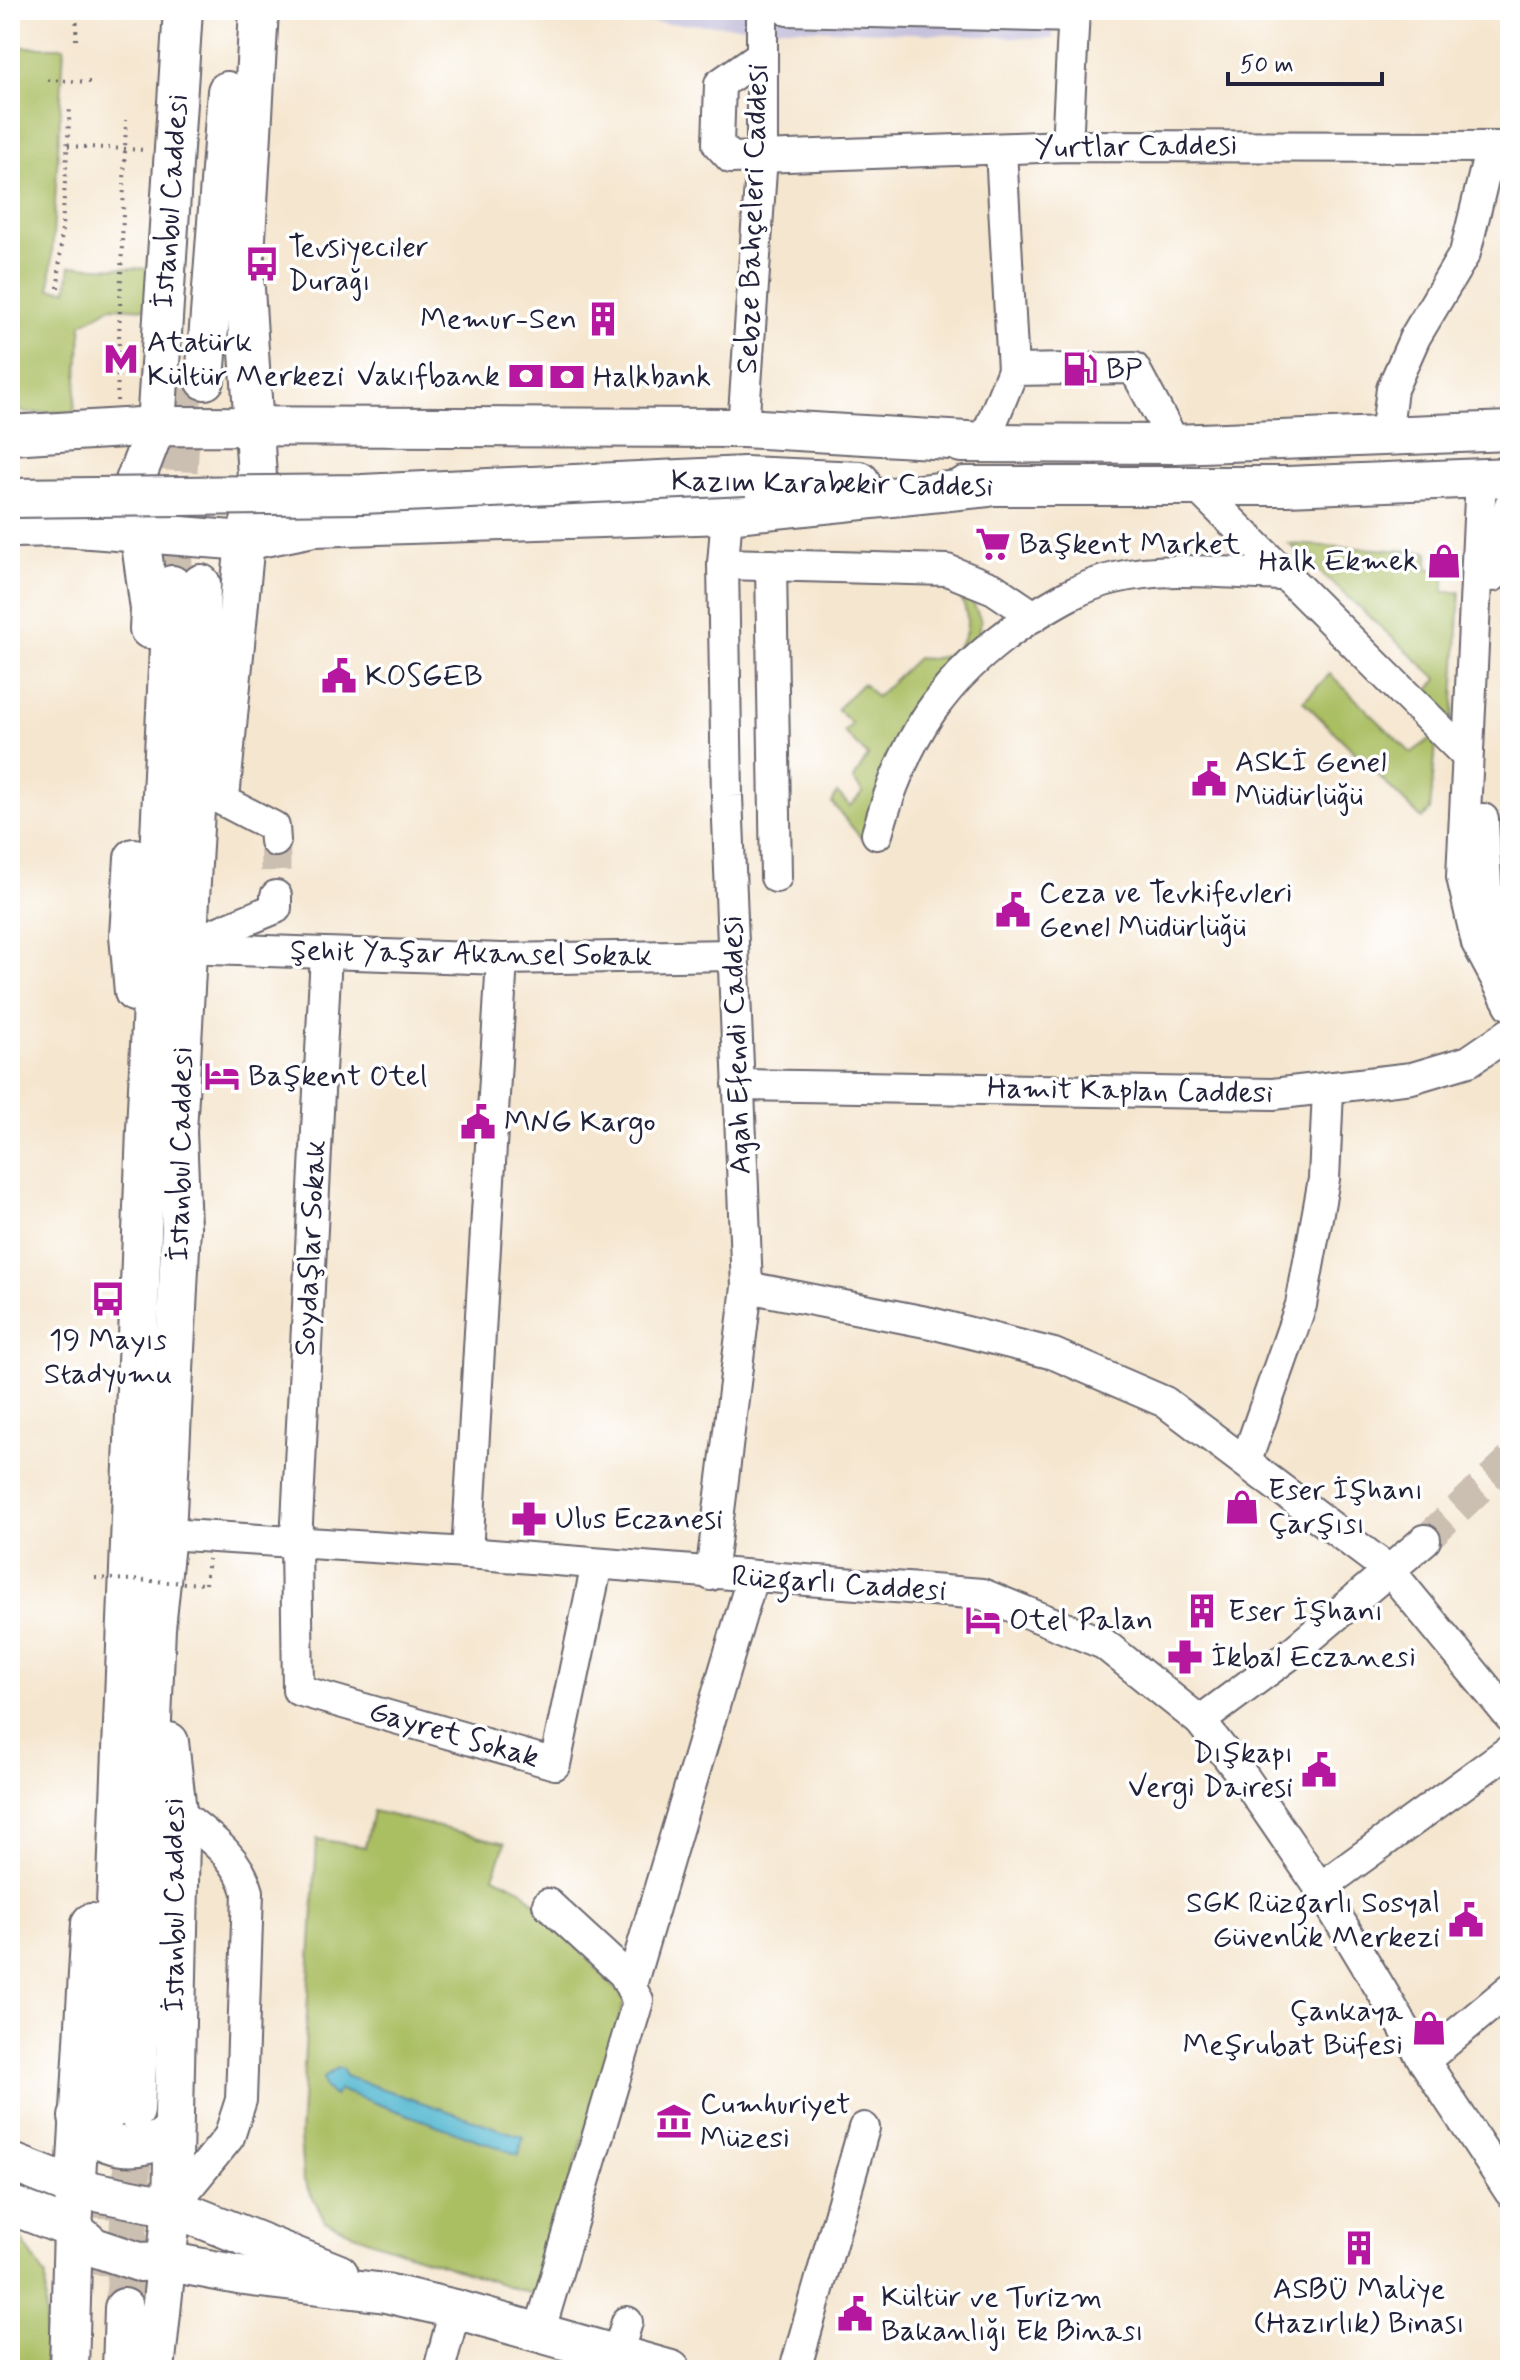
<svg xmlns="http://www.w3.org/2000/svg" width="1520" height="2380" font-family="Mynerve,sans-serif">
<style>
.industrial{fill:#c4c0db}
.green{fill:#aabe62;stroke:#66704e;stroke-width:2}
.water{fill:#52b7d0;stroke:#3a6c86;stroke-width:2}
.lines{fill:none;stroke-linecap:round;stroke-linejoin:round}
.minor-tunnel{stroke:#cbbfb1;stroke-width:30;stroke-dasharray:30 15;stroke-linecap:butt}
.major-tunnel{stroke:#cbbfb1;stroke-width:38;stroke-dasharray:38 19;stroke-linecap:butt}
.minor-casing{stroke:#6c676f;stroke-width:34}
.major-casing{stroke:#6c676f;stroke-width:42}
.path{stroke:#6c676f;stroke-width:4;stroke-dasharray:2 6;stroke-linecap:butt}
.minor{stroke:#fff;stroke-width:30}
.major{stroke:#fff;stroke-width:38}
.major-bridge-casing{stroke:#6c676f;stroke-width:42;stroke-linecap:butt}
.path-bridge{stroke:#6c676f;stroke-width:4;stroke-dasharray:2 6;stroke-linecap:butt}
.major-bridge{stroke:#fff;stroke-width:38}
.labels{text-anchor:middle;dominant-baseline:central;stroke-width:7;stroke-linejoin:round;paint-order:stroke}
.street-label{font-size:30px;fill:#22223b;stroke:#fff}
.poi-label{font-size:30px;fill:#22223b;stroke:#fff;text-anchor:start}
</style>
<rect width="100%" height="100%" fill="#fff"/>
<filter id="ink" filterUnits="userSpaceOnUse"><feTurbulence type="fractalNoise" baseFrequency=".0125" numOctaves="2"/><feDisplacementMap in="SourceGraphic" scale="16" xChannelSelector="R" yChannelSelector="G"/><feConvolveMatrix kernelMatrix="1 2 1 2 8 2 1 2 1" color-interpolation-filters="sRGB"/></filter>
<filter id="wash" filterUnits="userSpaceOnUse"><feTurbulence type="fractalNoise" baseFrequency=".006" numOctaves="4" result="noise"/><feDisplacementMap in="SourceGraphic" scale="32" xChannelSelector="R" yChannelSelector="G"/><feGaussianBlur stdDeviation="1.8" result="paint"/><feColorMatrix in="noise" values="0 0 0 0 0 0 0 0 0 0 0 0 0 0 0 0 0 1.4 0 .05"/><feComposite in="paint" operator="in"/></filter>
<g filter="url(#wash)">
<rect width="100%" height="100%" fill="#f5e6cf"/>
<path class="industrial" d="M340 10H1055L1053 39Z"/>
<g class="green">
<path d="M10 47H64L50 289 67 290 70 266 153 269 149 309 111 307 82 324 74 412 25 413 10 402Z"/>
<path d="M1289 544 1428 552V569H1444V592H1460L1453 720 1425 694 1438 679Z"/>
<path d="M955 589H967L981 621 976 642 919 702 887 766 861 838 832 803 837 793 850 806 863 793 853 780 868 756 844 732 852 724 837 709 863 683 876 697 917 658C963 664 981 625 955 589Z"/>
<path d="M1330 674 1411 753 1437 734 1430 811 1422 819 1303 701Z"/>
<path d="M373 1811 505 1843 494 1876 523 1890 625 1999 537 2292 531 2294 369 2240 325 2221 303 2179 300 2135 317 1839 365 1847Z"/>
<path d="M10 2222 46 2277 45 2370H10Z"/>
</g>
<path class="water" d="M337 2068 343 2069 345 2076 523 2137 519 2155 339 2090 334 2096 325 2089 323 2078Z"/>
</g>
<g filter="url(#ink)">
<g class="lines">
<g class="minor-tunnel">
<path d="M275 841 276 896"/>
<path d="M1425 1540 1510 1460"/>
</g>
<g class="major-tunnel">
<path d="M172 585 184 376"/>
<path d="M99 2275 108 2112"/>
<path d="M124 2308 135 2115"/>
</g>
<g class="minor-casing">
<g id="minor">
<path d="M787 10 1074 17"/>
<path d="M760 56 720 84 718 144 731 158 1067 146 1510 147"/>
<path d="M1067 146 1074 10"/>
<path d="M1001 150 1013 370"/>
<path d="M743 428 762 156V10"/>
<path d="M1386 436 1392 389 1415 337 1465 253 1491 147"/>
<path d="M984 442 1013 370 1134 368 1175 444"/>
<path d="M1481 477 1462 877 1477 943 1510 1005"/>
<path d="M1197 487 1466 755"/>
<path d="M723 564 947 570 994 589 1034 616"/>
<path d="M771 565 776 877"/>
<path d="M1493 576 1494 555 1510 505"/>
<path d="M220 799 274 827 275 841"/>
<path d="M1483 819 1487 905 1510 956"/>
<path d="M877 834C904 737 943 676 1027 620 1054 603 1083 585 1115 578 1169 565 1230 574 1285 575"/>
<path d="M211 935 276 908V896"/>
<path d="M210 949 502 959 732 955"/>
<path d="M326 954 296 1542 298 1690 555 1764 597 1564"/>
<path d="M738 1085 1273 1094 1412 1078 1469 1061 1510 1033"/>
<path d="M747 1287 931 1323 1054 1354 1165 1402 1390 1571 1510 1717"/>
<path d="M1246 1461 1301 1305 1324 1179 1328 1090"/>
<path d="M166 1534 467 1553 982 1594 1104 1644 1200 1721 1246 1780 1320 1888 1424 2061 1510 2192"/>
<path d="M467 1553 502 959"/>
<path d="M711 1575 747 1287 727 796 723 564 727 514"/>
<path d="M1200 1721 1288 1656 1425 1540"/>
<path d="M1320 1888 1510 1750"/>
<path d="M631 1985 752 1578"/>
<path d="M1424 2061 1510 1989"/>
<path d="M172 2207 229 2137 241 2100 248 1892C238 1855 206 1835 177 1811"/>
<path d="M539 2333 638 2001 624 1974 548 1904"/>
<path d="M617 2355 627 2322"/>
<path d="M439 2370 455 2309"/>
<path d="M795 2370 864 2128"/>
</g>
</g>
<g class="major-casing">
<g id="major">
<path d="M205 380 227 91"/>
<path d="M10 435 156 426 743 428 984 442"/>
<path d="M961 443 1175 444 1510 431"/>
<path d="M745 476 860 481"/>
<path d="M965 486H1287L1510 477"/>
<path d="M10 528 65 527 245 541 314 527 727 514 988 487"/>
<path d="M149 629 150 609 133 486 156 426 183 10"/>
<path d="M221 788 245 541 258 492 244 273 259 10"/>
<path d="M134 858 129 935 134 992"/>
<path d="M135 2111 156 1628 166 1534 181 1227 177 1132 197 774 201 584"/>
<path d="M108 2112 146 1130 172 585"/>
<path d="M78 2117C100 2151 138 2154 171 2134"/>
<path d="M10 2162 77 2188 172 2207 339 2274"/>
<path d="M10 2205 73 2229 94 2247 139 2262 165 2261 244 2276 386 2293 455 2309 671 2370"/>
<path d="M69 2370 73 2229 91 1923"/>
<path d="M122 2370 124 2308"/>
<path d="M155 2370 172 2207 180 1837 169 1742"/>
</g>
</g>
<g class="path">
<path d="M76 40 77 10"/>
<path d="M48 80 90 82"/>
<path d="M68 146 146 150"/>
<path d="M58 288 70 107"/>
<path d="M117 401 126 120"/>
<path d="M205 1584 208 1559"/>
</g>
<use href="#minor" class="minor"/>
<use href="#major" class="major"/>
<g class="major-bridge-casing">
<path id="major-bridge" d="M10 498 362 494 745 476"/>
</g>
<path class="path-bridge" d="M95 1578 205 1584"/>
<use href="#major-bridge" class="major-bridge"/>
</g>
</g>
<defs>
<g id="bus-bare" transform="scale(2.76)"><path d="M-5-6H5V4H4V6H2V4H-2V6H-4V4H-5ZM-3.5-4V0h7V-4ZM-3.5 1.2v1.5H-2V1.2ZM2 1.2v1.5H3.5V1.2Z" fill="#b5179e" stroke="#fff" stroke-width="2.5" paint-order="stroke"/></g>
<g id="building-bare" transform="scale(2.76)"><path d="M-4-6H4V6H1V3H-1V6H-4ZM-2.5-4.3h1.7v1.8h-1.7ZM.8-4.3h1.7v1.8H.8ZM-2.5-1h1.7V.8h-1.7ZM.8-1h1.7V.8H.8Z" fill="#b5179e" stroke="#fff" stroke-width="2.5" paint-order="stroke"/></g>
<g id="metro-bare" transform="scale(2.76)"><path d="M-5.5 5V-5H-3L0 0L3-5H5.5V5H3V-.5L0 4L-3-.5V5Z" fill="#b5179e" stroke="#fff" stroke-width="2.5" paint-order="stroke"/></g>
<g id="fuel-bare" transform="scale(2.76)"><path d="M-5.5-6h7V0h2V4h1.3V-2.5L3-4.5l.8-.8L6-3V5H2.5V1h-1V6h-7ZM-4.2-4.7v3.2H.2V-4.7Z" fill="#b5179e" stroke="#fff" stroke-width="2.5" paint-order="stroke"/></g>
<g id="bank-bare" transform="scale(2.76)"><path d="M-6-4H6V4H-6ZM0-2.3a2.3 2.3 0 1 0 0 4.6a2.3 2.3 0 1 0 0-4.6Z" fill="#b5179e" stroke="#fff" stroke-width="2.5" paint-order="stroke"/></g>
<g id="supermarket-bare" transform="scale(2.76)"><path d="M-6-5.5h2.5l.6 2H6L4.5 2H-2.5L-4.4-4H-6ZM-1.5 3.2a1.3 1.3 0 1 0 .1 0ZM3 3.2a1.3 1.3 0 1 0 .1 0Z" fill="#b5179e" stroke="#fff" stroke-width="2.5" paint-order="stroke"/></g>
<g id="shop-bare" transform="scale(2.76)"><path d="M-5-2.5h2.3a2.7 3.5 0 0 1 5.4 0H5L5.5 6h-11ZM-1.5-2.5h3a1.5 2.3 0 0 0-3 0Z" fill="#b5179e" stroke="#fff" stroke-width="2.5" paint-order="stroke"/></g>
<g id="civic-bare" transform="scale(2.76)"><path d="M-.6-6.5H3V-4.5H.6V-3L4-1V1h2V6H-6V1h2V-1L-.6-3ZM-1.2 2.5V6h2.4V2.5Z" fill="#b5179e" stroke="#fff" stroke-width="2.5" paint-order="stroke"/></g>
<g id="hotel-bare" transform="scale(2.76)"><path d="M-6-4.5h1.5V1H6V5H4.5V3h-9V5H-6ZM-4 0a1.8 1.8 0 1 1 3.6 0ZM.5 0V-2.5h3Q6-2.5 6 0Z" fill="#b5179e" stroke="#fff" stroke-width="2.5" paint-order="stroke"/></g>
<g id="pharmacy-bare" transform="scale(2.76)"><path d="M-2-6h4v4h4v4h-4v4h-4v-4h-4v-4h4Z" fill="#b5179e" stroke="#fff" stroke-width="2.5" paint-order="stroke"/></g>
<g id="museum-bare" transform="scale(2.76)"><path d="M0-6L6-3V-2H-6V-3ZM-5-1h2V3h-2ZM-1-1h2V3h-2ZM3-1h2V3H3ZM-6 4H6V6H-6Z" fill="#b5179e" stroke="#fff" stroke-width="2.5" paint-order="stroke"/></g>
</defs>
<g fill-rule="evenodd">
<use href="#bus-bare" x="262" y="264"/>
<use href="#building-bare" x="603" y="319"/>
<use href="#metro-bare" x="121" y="359"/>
<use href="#fuel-bare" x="1080" y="369"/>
<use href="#bank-bare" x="526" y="376"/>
<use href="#bank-bare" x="567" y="377"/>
<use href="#supermarket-bare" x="993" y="544"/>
<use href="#shop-bare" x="1444" y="561"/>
<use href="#civic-bare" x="339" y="676"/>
<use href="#civic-bare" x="1209" y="779"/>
<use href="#civic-bare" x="1013" y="910"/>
<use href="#hotel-bare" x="222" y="1076"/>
<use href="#civic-bare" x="478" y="1122"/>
<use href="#bus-bare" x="108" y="1299"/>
<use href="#shop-bare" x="1242" y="1507"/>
<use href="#pharmacy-bare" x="529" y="1519"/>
<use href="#building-bare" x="1202" y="1611"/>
<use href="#hotel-bare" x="983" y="1620"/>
<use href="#pharmacy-bare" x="1185" y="1657"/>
<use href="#civic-bare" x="1319" y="1770"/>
<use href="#civic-bare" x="1466" y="1920"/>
<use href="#shop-bare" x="1429" y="2028"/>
<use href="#museum-bare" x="674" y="2121"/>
<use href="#building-bare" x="1359" y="2248"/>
<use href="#civic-bare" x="855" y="2314"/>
</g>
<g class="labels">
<g class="street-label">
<text transform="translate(1136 147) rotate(-1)">Yurtlar Caddesi</text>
<text transform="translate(171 201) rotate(-86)">İstanbul Caddesi</text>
<text transform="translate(753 219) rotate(-88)">Sebze Bahçeleri Caddesi</text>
<text transform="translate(832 484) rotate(1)">Kazım Karabekir Caddesi</text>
<text transform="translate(471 954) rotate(1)">Şehit Yaşar Akansel Sokak</text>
<text transform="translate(737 1045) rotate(-92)">Agah Efendi Caddesi</text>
<text transform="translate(1130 1091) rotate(1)">Hamit Kaplan Caddesi</text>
<text transform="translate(181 1154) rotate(-89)">İstanbul Caddesi</text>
<text transform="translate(311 1248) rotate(-87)">Soydaşlar Sokak</text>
<text transform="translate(839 1584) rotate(4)">Rüzgarlı Caddesi</text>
<text transform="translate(454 1735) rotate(16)">Gayret Sokak</text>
<text transform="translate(174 1905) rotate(-90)">İstanbul Caddesi</text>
</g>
<g class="poi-label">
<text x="288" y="247">Tevsiyeciler<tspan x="288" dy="34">Durağı</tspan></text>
<text x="577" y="319" text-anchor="end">Memur-Sen</text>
<text x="147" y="342">Atatürk<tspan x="147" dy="34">Kültür Merkezi</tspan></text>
<text x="1106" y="369">BP</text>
<text x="500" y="376" text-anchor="end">Vakıfbank</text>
<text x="593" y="377">Halkbank</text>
<text x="1019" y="544">Başkent Market</text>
<text x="1418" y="561" text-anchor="end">Halk Ekmek</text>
<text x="365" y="676">KOSGEB</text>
<text x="1235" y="762">ASKİ Genel<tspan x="1235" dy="34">Müdürlüğü</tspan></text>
<text x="1039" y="893">Ceza ve Tevkifevleri<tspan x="1039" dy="34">Genel Müdürlüğü</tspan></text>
<text x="248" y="1076">Başkent Otel</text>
<text x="504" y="1122">MNG Kargo</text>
<text x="108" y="1340" text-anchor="middle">19 Mayıs<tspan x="108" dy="34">Stadyumu</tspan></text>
<text x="1268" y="1490">Eser İşhanı<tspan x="1268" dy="34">Çarşısı</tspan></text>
<text x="555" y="1519">Ulus Eczanesi</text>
<text x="1228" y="1611">Eser İşhanı</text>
<text x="1009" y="1620">Otel Palan</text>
<text x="1211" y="1657">İkbal Eczanesi</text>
<text x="1293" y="1753" text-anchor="end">Dışkapı<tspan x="1293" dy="34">Vergi Dairesi</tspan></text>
<text x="1440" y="1903" text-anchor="end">SGK Rüzgarlı Sosyal<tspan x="1440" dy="34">Güvenlik Merkezi</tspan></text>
<text x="1403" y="2011" text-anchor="end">Çankaya<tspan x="1403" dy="34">Meşrubat Büfesi</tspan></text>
<text x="700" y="2104">Cumhuriyet<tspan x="700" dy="34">Müzesi</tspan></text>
<text x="1359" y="2289" text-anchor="middle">ASBÜ Maliye<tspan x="1359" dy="34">(Hazırlık) Binası</tspan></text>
<text x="881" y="2297">Kültür ve Turizm<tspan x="881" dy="34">Bakanlığı Ek Binası</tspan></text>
</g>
</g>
<rect width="1520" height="2380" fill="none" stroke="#fff" stroke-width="40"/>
<path d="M1228 72v12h154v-12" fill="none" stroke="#22223b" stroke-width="4"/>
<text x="1240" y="72" font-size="24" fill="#22223b" stroke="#ffffff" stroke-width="6" paint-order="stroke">50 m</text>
</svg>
